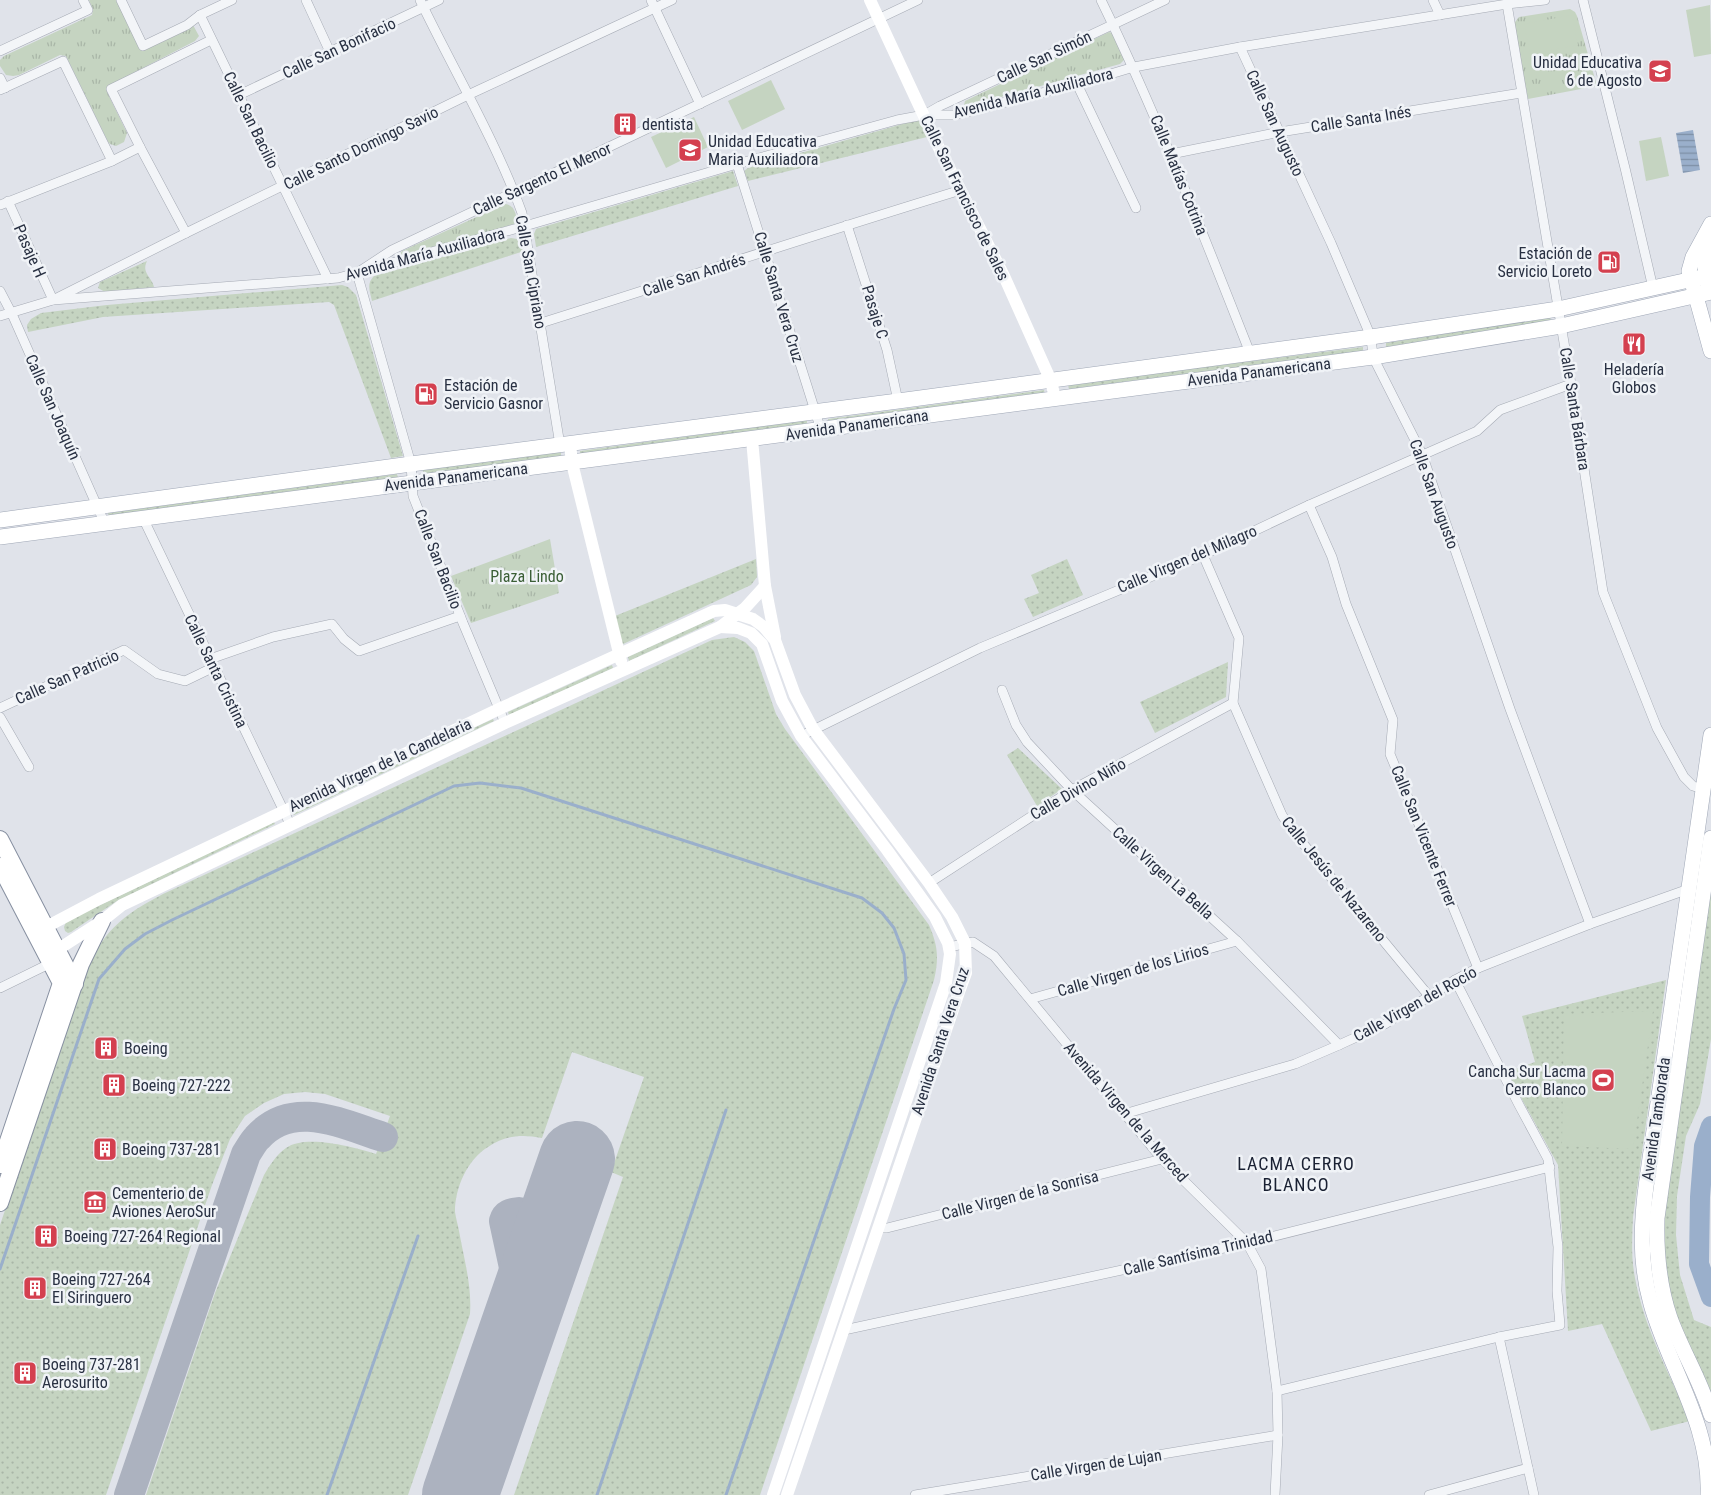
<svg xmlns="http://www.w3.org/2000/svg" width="1711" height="1495" font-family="'Roboto Condensed',sans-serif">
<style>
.grass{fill:url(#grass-dots)}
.park{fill:url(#park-tufts)}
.pitch{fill:#c5d4c1}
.water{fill:url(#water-rules)}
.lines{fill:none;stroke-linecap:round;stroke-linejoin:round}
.stream{stroke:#9aafcb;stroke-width:3}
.river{stroke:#9aafcb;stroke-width:20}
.taxiway{stroke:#acb2bf;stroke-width:30}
.runway{stroke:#acb2bf;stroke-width:76}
.street-casing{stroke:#a5aab4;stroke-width:10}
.primary-casing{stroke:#9fa7b6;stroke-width:16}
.highway-casing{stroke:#8790a1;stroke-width:18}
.street{stroke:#f3f5f8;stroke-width:9}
.secondary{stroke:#fff;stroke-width:12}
.primary{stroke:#fff;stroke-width:15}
.highway{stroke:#fff;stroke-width:16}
.labels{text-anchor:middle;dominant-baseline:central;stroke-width:5;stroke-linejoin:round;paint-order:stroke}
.street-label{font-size:16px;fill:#283042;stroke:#f0f3f7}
.poi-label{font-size:16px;fill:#283042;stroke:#f0f3f7;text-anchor:start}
.park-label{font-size:16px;fill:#3a5e35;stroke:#f0f3f7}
.neighbourhood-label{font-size:18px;letter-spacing:1px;fill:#1a2133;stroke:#f0f3f7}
</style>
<defs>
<pattern id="grass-dots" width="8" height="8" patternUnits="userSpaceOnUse" patternTransform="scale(1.25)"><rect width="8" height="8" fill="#c5d4c1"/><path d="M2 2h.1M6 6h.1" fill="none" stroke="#a9b6a7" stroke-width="1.8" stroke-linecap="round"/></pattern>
<pattern id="park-tufts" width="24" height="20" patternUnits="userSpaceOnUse" patternTransform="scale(1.25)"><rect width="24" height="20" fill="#c5d4c1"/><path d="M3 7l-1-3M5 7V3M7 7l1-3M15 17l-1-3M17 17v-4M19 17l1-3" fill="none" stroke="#a9b6a7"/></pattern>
<pattern id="water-rules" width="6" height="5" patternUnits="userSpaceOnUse" patternTransform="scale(1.25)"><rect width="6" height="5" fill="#9aafcb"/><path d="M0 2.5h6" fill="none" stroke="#7e8fa6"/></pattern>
</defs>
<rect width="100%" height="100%" fill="#e0e3ea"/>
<g class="grass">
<path d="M920 119 927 137 748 181 744 171 748 168Z"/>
<path d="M733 171 738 186 536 247 534 234 536 229Z"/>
<path d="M511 238 517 239 524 251 372 301C370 291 366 284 374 276Z"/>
<path d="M147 261C141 273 152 277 154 287L105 292 98 288 100 282Z"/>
<path d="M342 285 348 287 356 295 403 456 391 458 334 305 329 302 103 317 28 332 27 325 31 319 41 313 107 305Z"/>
<path d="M1550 317 1551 321 1386 347V343Z"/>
<path d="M1363 347V351L1069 389 1068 384Z"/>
<path d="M1044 390 1045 394 828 423V419Z"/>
<path d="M807 420V424L580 455V451Z"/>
<path d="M561 451V456L423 475V470Z"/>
<path d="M397 474 398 478 109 517 108 513Z"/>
<path d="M756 559 757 577 751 585 621 645 615 616Z"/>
<path d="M1067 559 1083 595 1033 617 1024 599 1039 593 1031 575Z"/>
<path d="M713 618 715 621 629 661 628 657Z"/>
<path d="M734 637 745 642 754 651 776 714 785 729 929 925C938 946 939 958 934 980L760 1495H514L623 1177 611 1172 644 1077 572 1052 542 1138C522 1134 506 1135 488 1147 467 1160 455 1188 455 1212 456 1219 458 1225 459 1231 464 1259 472 1286 470 1314L408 1495H146L215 1293 264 1175C270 1165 276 1155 286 1148 306 1134 353 1147 376 1154L390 1116 325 1094 305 1092 284 1094 264 1103 245 1116 230 1139 212 1185 106 1495H0V1225L85 975C102 931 123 915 163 894L712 640Z"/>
<path d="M1228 662 1226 697 1155 733 1140 702Z"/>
<path d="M612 665 613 668 509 715 508 712Z"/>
<path d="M493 719 494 721 294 815 292 813Z"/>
<path d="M1018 748 1062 789 1037 806 1007 755Z"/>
<path d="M274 822 275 824 117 901 71 932 68 933 65 931 64 927 66 922 71 919Z"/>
<path d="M1711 882V1039L1700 1104 1686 1136 1677 1196 1676 1235 1680 1275 1694 1320 1711 1327V1393C1695 1359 1676 1322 1668 1285 1663 1263 1663 1241 1663 1219Z"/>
<path d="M1666 980 1633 1217C1632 1237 1631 1258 1635 1278 1644 1328 1670 1375 1690 1421L1651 1431 1602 1324 1568 1331 1558 1165 1507 1072 1535 1062 1522 1016Z"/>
</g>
<g class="park">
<path d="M89 0H116L135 39 139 43 193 25 199 36 195 41 108 86 107 92 127 133 124 142 116 146 110 144 108 142 66 56 60 55 19 75 13 76 6 75 0 66V60L4 56 92 15 93 10Z"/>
<path d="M1570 9 1575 12 1577 16 1597 86 1528 99 1514 27 1515 22 1519 17Z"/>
<path d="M1109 32 1112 33 1123 57 1124 60 1120 64 968 106 964 105 965 101Z"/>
<path d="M505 204C514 205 516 213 517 221L514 224 405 256 400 257 399 255 402 251Z"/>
<path d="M550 539 559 593 471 623 451 576Z"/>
</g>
<g class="pitch">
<path d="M1710 5 1711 54 1694 57 1686 10Z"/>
<path d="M1572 15 1578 45 1530 54 1524 24Z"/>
<path d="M771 80 785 109 742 130 728 101Z"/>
<path d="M694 117 708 147 666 168 651 137Z"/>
<path d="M1661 137 1669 176 1646 181 1639 141Z"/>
<path d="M1653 1011 1633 1149 1562 1146 1564 1014Z"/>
</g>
<path class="water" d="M1693 130 1700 170 1683 173 1676 133Z"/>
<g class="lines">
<g class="stream">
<path d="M0 1269 99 979 125 949 145 934 172 920 454 786 480 783 521 788 862 898 882 913 894 928 904 954 906 980 894 1009 726 1495"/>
<path d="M327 1495 418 1236"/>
<path d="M597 1495 726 1110"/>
</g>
<path class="river" d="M1711 1126 1704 1146 1700 1197 1699 1264 1711 1297"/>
<g class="taxiway">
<path d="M519 1212C512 1213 506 1213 504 1221L518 1286 520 1322"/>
<path d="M129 1495 246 1154C250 1148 253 1142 257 1138 292 1098 342 1124 383 1137"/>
</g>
<path class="runway" d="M460 1495 577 1159"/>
<g class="street-casing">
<g id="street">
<path d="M121 0 143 46 187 25 200 15 232 0"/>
<path d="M306 0 330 52"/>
<path d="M420 0C454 71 495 139 522 213L560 445"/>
<path d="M651 0 700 104"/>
<path d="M1101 0C1157 115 1203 234 1250 353"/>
<path d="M1433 0 1440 15"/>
<path d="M1583 0 1625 168 1653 288"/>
<path d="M1507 4 1571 384 1603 592 1657 728 1684 777 1693 786 1703 789"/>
<path d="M200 15 328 279"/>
<path d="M1240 47 1331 243 1371 337 1373 357 1422 454 1510 709 1590 924"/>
<path d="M0 51 88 10 83 0"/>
<path d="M0 78 5 88"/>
<path d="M1077 84 1136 208"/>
<path d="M0 90 63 61 112 161"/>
<path d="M239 95 439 0"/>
<path d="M926 114 940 106 1165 0"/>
<path d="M1171 154 1280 132 1521 93"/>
<path d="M737 164 821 430"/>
<path d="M8 201 53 300"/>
<path d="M0 205 112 161 140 147"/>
<path d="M847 225 887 350 898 401"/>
<path d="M186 233 140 147 111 89 211 40"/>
<path d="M0 291 12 314 105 524"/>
<path d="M57 298 186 233 468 95 672 0"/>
<path d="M0 316 53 300 338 278 525 226 737 164 897 120 924 115H955L1077 84 1134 67 1240 47 1507 4 1545 0"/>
<path d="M541 323C681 279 820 233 961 190"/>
<path d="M1309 505 1332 557 1346 604 1393 720 1390 754 1478 968"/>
<path d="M143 518 290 824"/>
<path d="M1203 555 1239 638 1233 703 1282 815 1291 829 1429 996"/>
<path d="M210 659 273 637 332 624 344 639 359 651 460 616"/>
<path d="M1002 690 1016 725 1027 742 1072 790 1237 941 1339 1045"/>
<path d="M0 708 124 650 158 674 185 681 214 667"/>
<path d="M0 717 29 767"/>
<path d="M505 723 463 623 413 496 411 464 357 273 392 250 918 0"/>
<path d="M801 736 980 648 1203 555 1309 505 1477 431 1500 410 1571 384"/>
<path d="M929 883 1072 790 1233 703"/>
<path d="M949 947 973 942 994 956 1162 1159 1247 1243 1261 1269 1277 1391 1278 1435 1275 1495"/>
<path d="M0 988 51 963"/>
<path d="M1030 999 1237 941"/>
<path d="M1124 1114 1295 1064 1339 1045 1385 1024 1455 980 1478 968 1590 924 1683 891H1691"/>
<path d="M878 1228H887L1162 1159"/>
<path d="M844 1330 1247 1243 1550 1167"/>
<path d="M1499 1337 1534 1495"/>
<path d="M1277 1391 1499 1337 1560 1325 1557 1291 1558 1247 1548 1159 1519 1105 1455 980"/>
<path d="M915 1495 1278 1435"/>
<path d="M1429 1495 1528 1468"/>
</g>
</g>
<g class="primary-casing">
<g id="primary">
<path d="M1711 224 1693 257 1689 271 1711 351"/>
<path d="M1707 237 1705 267 1708 286"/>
<path d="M0 520 411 464 898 401 1371 337 1558 309 1711 275"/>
<path d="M0 537 1373 357 1561 326 1711 292"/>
<path d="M1711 838 1657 1218C1656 1253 1659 1286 1670 1318 1682 1351 1701 1381 1711 1415"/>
<path d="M1708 1495C1711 1425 1669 1368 1651 1304 1639 1262 1641 1222 1647 1179L1711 735"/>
</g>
</g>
<g class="highway-casing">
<g id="highway">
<path d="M0 839 75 984"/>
<path d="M0 866 61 983 0 1165"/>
<path d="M0 1203 81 964 102 921"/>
</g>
</g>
<use href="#street" class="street"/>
<g class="secondary">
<path d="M870 0 936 142 1004 276 1051 381 1055 398"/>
<path d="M752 439 765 586 775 637"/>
<path d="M570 444 572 463 621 661"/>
<path d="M720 627 738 628 751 633 762 644 782 701 801 736 887 850 935 917 948 943 950 954 946 983 773 1495"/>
<path d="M45 934 46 927 99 899 499 709 714 611 725 610 753 619 764 627 775 640 795 695 813 729 929 883 952 917 965 943 966 973 959 992 787 1495"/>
<path d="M53 957 57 950 102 921 122 905 505 723 720 627 745 608 765 586"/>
</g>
<use href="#primary" class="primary"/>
<use href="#highway" class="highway"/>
</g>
<defs>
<g id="school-square" transform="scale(1.25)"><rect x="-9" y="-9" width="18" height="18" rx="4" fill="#d4404f" stroke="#f0f3f7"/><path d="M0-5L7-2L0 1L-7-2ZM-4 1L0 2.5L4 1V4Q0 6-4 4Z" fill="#fff"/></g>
<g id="building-square" transform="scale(1.25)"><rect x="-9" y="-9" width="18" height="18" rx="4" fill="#d4404f" stroke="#f0f3f7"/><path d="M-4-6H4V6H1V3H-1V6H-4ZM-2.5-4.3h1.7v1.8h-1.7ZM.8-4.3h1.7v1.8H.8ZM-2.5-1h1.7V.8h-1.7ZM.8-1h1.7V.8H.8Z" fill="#fff"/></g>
<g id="fuel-square" transform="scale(1.25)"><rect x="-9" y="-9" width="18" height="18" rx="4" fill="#d4404f" stroke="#f0f3f7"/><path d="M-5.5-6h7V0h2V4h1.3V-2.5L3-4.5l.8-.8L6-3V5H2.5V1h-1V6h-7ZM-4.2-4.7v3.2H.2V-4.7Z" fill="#fff"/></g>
<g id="restaurant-square" transform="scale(1.25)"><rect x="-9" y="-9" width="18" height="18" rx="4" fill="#d4404f" stroke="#f0f3f7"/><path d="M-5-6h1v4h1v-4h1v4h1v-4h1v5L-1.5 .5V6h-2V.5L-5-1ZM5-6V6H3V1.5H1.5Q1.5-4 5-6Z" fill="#fff"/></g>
<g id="stadium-square" transform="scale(1.25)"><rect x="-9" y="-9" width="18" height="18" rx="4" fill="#d4404f" stroke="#f0f3f7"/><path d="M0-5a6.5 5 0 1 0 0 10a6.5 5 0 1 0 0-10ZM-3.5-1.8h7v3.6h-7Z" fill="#fff"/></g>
<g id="museum-square" transform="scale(1.25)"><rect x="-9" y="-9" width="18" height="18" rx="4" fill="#d4404f" stroke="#f0f3f7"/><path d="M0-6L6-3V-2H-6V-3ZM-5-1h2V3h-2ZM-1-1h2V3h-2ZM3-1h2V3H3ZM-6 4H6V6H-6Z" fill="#fff"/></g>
</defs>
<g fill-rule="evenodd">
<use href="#school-square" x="1660" y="71"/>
<use href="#building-square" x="625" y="124"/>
<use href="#school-square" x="690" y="150"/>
<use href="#fuel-square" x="1609" y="262"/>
<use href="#restaurant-square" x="1634" y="344"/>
<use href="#fuel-square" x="426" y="394"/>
<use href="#building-square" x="106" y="1048"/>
<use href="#stadium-square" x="1603" y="1080"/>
<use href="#building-square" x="114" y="1085"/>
<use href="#building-square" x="105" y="1149"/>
<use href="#museum-square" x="95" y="1202"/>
<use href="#building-square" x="46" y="1236"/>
<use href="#building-square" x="35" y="1288"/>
<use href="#building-square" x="25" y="1373"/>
</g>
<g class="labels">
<g class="street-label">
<text transform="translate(339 48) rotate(-25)">Calle San Bonifacio</text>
<text transform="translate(1044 57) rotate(-25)">Calle San Simón</text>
<text transform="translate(1033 93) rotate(-14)">Avenida María Auxiliadora</text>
<text transform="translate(1361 119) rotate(-9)">Calle Santa Inés</text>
<text transform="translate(251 120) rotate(64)">Calle San Bacilio</text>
<text transform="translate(1275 123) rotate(65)">Calle San Augusto</text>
<text transform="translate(361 148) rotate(-26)">Calle Santo Domingo Savio</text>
<text transform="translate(1179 175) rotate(68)">Calle Matías Cotrina</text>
<text transform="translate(542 179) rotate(-25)">Calle Sargento El Menor</text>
<text transform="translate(965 198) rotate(64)">Calle San Francisco de Sales</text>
<text transform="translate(30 251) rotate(66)">Pasaje H</text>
<text transform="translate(425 254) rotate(-15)">Avenida María Auxiliadora</text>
<text transform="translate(531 272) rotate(80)">Calle San Cipriano</text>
<text transform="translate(694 275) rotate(-18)">Calle San Andrés</text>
<text transform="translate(779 297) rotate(73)">Calle Santa Vera Cruz</text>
<text transform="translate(875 312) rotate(73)">Pasaje C</text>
<text transform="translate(1259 372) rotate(-7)">Avenida Panamericana</text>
<text transform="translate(53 407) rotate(66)">Calle San Joaquín</text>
<text transform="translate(1575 409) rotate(81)">Calle Santa Bárbara</text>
<text transform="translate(857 425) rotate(-8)">Avenida Panamericana</text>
<text transform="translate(456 477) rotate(-7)">Avenida Panamericana</text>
<text transform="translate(1434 494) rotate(70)">Calle San Augusto</text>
<text transform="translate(438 559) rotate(69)">Calle San Bacilio</text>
<text transform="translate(1187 559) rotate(-23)">Calle Virgen del Milagro</text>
<text transform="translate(216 671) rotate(64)">Calle Santa Cristina</text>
<text transform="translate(67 677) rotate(-24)">Calle San Patricio</text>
<text transform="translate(380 765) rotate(-25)">Avenida Virgen de la Candelaria</text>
<text transform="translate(1078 789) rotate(-30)">Calle Divino Niño</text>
<text transform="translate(1424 836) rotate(68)">Calle San Vicente Ferrer</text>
<text transform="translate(1163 873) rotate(42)">Calle Virgen La Bella</text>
<text transform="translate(1334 879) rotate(51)">Calle Jesús de Nazareno</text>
<text transform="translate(1133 970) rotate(-16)">Calle Virgen de los Lirios</text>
<text transform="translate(1415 1004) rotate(-29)">Calle Virgen del Rocío</text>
<text transform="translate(940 1041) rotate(-72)">Avenida Santa Vera Cruz</text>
<text transform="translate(1126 1112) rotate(49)">Avenida Virgen de la Merced</text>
<text transform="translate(1656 1119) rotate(-82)">Avenida Tamborada</text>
<text transform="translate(1020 1195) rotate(-14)">Calle Virgen de la Sonrisa</text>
<text transform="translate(1198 1253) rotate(-13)">Calle Santísima Trinidad</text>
<text transform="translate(1096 1465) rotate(-9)">Calle Virgen de Lujan</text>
</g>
<g class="poi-label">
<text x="1642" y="62" text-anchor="end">Unidad Educativa<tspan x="1642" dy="18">6 de Agosto</tspan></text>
<text x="642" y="124">dentista</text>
<text x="708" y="141">Unidad Educativa<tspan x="708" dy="18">Maria Auxiliadora</tspan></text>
<text x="1592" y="253" text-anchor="end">Estación de<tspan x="1592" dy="18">Servicio Loreto</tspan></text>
<text x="1634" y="369" text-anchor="middle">Heladería<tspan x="1634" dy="18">Globos</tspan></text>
<text x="444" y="385">Estación de<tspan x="444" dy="18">Servicio Gasnor</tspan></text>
<text x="124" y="1048">Boeing</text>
<text x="1586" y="1071" text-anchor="end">Cancha Sur Lacma<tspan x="1586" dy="18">Cerro Blanco</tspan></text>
<text x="132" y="1085">Boeing 727-222</text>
<text x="122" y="1149">Boeing 737-281</text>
<text x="112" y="1193">Cementerio de<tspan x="112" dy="18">Aviones AeroSur</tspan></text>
<text x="64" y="1236">Boeing 727-264 Regional</text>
<text x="52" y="1279">Boeing 727-264<tspan x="52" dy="18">El Siringuero</tspan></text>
<text x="42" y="1364">Boeing 737-281<tspan x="42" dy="18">Aerosurito</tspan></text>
</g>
<g class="park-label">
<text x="527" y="576">Plaza Lindo</text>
</g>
<g class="neighbourhood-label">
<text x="1296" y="1163">LACMA CERRO<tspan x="1296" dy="21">BLANCO</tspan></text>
</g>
</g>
</svg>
